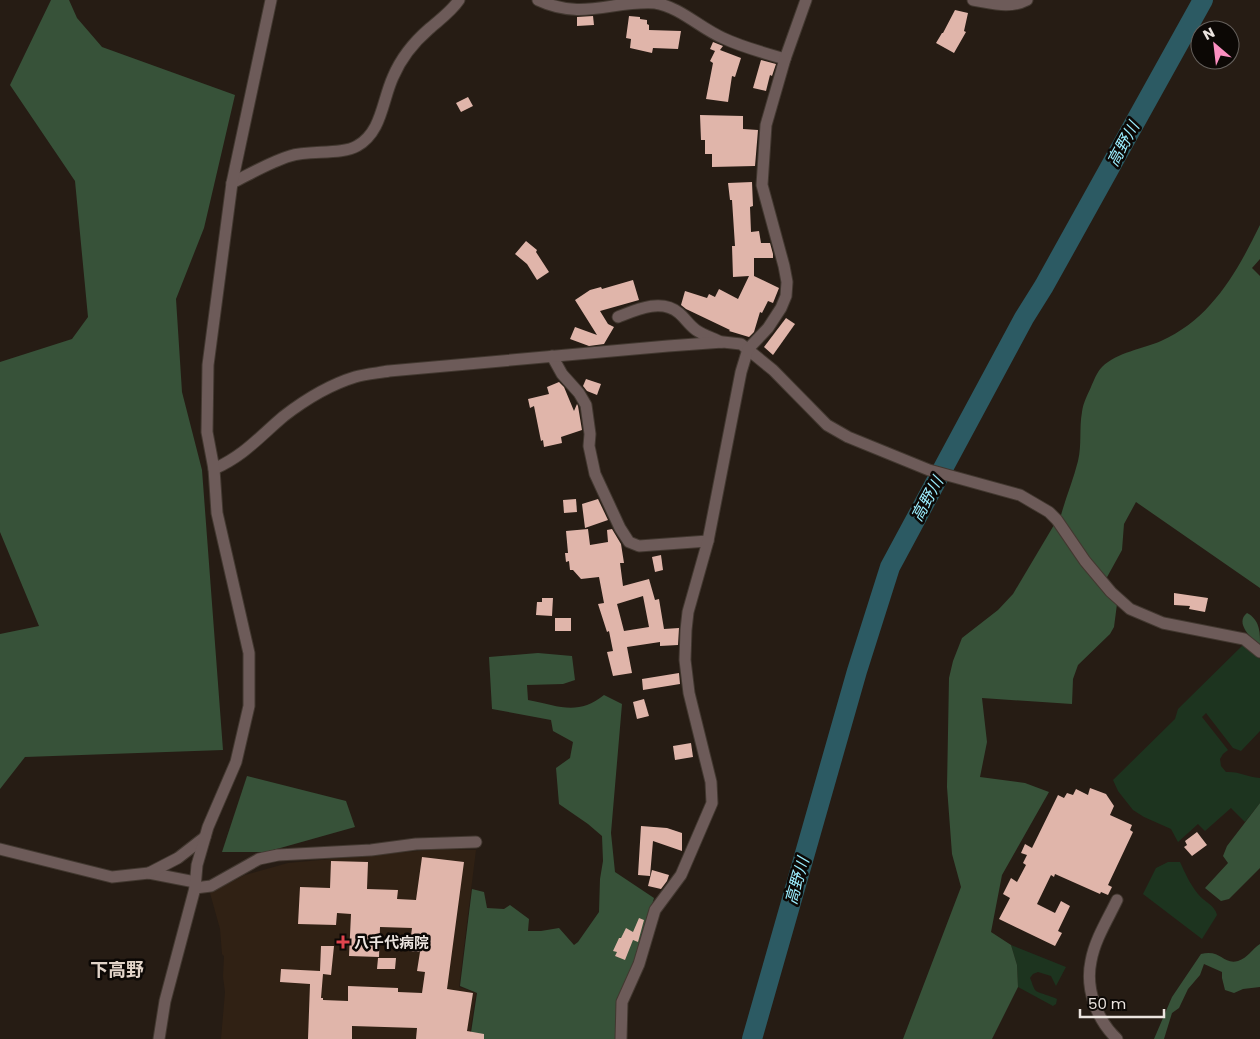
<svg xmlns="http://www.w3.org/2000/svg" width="1260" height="1039" font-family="Poppins,'Noto Sans JP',sans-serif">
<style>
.built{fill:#302114}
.green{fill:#1d341f}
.forest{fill:#375239}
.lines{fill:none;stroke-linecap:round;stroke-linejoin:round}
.river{stroke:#2c5a63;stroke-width:20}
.building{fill:#e0b5aa;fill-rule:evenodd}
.minor-casing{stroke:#423830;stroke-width:13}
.minor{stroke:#6d5b59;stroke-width:11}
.health-dot{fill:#e0444e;stroke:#0c0805;stroke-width:2}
.labels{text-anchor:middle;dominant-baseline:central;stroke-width:5;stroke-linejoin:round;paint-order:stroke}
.poi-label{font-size:15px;font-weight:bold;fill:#ebe4df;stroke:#0c0805;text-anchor:start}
.water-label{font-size:16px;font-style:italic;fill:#9ceeff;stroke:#0c0805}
.quarter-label{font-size:18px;font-weight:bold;fill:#e1d3c8;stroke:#0c0805}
</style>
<rect width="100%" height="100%" fill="#261c14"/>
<path class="built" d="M439 849 476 850 459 987 476 993 469 1039H221L225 992 223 977 224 956 222 954 220 929 210 893 245 875 288 863Z"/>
<g class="green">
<path d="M1244 644 1260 659V731L1241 751 1233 748 1206 713 1202 717 1228 750 1223 754 1220 759 1221 766 1226 772C1239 771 1247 777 1260 778V803L1245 822 1231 808 1205 831 1198 824 1178 842 1171 829 1144 817 1133 810 1118 791 1113 780 1175 719 1178 709Z"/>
<path d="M1168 862H1180C1185 873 1190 884 1198 894 1204 902 1215 905 1217 915L1202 939 1143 894 1156 868Z"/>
<path d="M1011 945 1066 967 1056 986 1051 976 1038 972 1033 974 1030 978C1032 982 1033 988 1036 991 1037 992 1053 997 1057 999L1056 1004 1053 1006 1018 987 1017 965Z"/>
</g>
<g class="forest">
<path d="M51 0H69L77 18 102 47 235 95 204 228 176 299 182 392 202 470 223 750 25 757 0 789V634L39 626 0 532V362L72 339 88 317 75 181 10 85Z"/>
<path d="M1260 225V259L1252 268 1260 276V588L1136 502 1124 524 1122 550 1106 579 1060 519C1065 499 1073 481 1078 461 1082 445 1079 428 1082 412 1083 403 1088 394 1091 387 1094 380 1097 372 1102 367 1117 352 1143 349 1161 341 1211 319 1237 272 1260 225Z"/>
<path d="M1054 525 1117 604 1114 627 1110 634 1078 665 1073 679 1072 704 982 698 987 742 980 777 1025 783 1049 792 1002 875 991 932 1011 945 1017 965 1018 987 992 1039H903L961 887 952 854 947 787 949 678 953 661 962 638 998 610 1013 594Z"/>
<path d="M1247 613C1260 620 1260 632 1260 646 1252 639 1234 623 1247 613Z"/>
<path d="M538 653 572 656 575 680 563 684 527 685 528 700C559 706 578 716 604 695L622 704 611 833 615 872 654 898 644 932 618 1039H470L477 993 460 986 472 889 484 892 487 908 504 909 510 905 529 919 528 931H541L559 928 574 945 578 942 599 912 600 879 603 861 602 836 588 824 559 804 556 768 570 758 573 742 553 731 551 720 492 709 489 657Z"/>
<path d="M247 776 346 801 355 827 266 852H222Z"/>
<path d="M1260 803V868L1229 899 1221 901 1205 888 1228 863 1223 856 1227 846Z"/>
<path d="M1260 944V987L1243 989 1234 993 1225 990 1222 978V972L1204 964 1200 975 1188 989 1179 1008 1172 1013 1164 1039H1154L1172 997 1201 954C1221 949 1223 965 1238 961 1248 958 1252 949 1260 944Z"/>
</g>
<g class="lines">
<path class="river" d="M752 1039 857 671 890 567 1024 318 1044 286 1203 0"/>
</g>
<g class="building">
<path d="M955 10 968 13 964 31 966 32 954 53 936 43 942 33H943Z"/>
<path d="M593 16 594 25 577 26V17Z"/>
<path d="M629 16 640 17V19L647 20V24L649 25V30L681 31 678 49 653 48 652 53 630 48 631 39 626 38Z"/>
<path d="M713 42 723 46 720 50 741 58 735 77 732 76 728 102 706 99 713 63 710 61 715 51 710 49Z"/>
<path d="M761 60 776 64 772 76 770 75 766 91 753 88Z"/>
<path d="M468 97 473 106 461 112 456 103Z"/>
<path d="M700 115 743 116V129L758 130 755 166 712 167V154H705V140H701Z"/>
<path d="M752 182 753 206 750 207 751 232 759 231 761 243H770L773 254V258H754V276L779 288 773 303 768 301 762 313 760 312 754 332 749 337 729 331 730 330 686 309 681 305 685 291 707 298 709 294 715 297 719 289 738 299 749 276 733 277 732 246H735L732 200H730L728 183Z"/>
<path d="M526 241 537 250 536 252 549 272 537 280 527 264 515 254Z"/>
<path d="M633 280 639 300 600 311 608 324 614 327 604 344 589 346 570 339 575 327 597 335 575 300 590 290 601 287 602 289Z"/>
<path d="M786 318 795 324 773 355 764 347Z"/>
<path d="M586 379 601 384 597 395 587 391 583 386Z"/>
<path d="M559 382 564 387 574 411 577 404 578 406 582 430 561 437 562 443 544 447 543 440 541 441 534 406 530 408 528 399 549 394 547 387Z"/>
<path d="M576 499 577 512 564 513 563 500Z"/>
<path d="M598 499 608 520 585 528 582 504Z"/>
<path d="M588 529 590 545 608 542 607 530 612 529 621 544 624 563H620L623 586 649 579 655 600 659 599 664 629 679 628 678 645 660 646V642L627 647 632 673 613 676 607 652 613 651 609 631 607 632 598 604 604 603 599 577 581 579 573 570H570L569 561 566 562 565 553H568L566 531ZM643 596 649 627 624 631 617 604Z"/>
<path d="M661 555 663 570 655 572 652 557Z"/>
<path d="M1174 593 1208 598 1205 612 1189 609 1190 606 1174 605Z"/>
<path d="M542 598H553L552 616 536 615 537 602H542Z"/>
<rect x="555" y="618" width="16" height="13"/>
<path d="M679 673 680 684 643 690 642 679Z"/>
<path d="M644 699 649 716 637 719 633 702Z"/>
<path d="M691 743 693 757 675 760 673 746Z"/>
<path d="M1090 788 1106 794 1114 806 1110 815 1132 825 1130 830 1133 832 1108 885 1112 887 1108 895 1101 892 1100 894 1055 874 1054 877 1051 875 1037 904 1055 913 1061 901 1070 906 1058 931 1062 933 1055 946 999 919 1010 898 1003 894 1011 878 1017 882 1026 865 1023 863 1027 855 1021 853 1025 844 1032 848 1058 795 1064 798 1067 793 1073 795 1076 789 1088 795Z"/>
<path d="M641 826 667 828 682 833V851L653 841 650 876 638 875Z"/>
<path d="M1197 832 1207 845 1192 856 1184 847 1187 845 1185 841Z"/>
<path d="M422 857 464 862 447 989 473 993 467 1031 484 1034V1039H416L417 1028 352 1026V1039H308L310 984 280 982 281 969 320 971 321 946H334L331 975 323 974 321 998H323V1000L348 1001V986L398 988V992L422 993 425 972 417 971 420 952 409 951 412 928 380 927 379 957 349 956 351 914 337 913 336 925 298 924 300 887 330 888 331 861 368 862 367 889 398 890 397 899 416 900Z"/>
<path d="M652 870 669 875 667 881 661 889 648 886Z"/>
<path d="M639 918 644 920 638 942 633 940 625 960 615 956 617 952 613 951 619 938H621L626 928 633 932Z"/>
<path d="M378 958H396L395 969H377Z"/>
</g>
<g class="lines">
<g class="minor-casing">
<g id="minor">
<path d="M538 0C583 21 613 0 655 3 680 7 700 28 723 38 742 47 764 53 785 59"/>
<path d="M973 0C992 3 1010 9 1027 0"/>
<path d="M232 183C250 174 270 162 290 156 309 150 342 155 357 146 382 132 382 101 393 77 401 58 414 42 429 29 439 20 451 12 459 0"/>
<path d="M618 317C636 310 661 298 679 313 685 318 689 325 696 330 703 335 713 338 721 342"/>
<path d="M552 356 562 374 579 393 586 405 590 434 589 446 595 474 620 528 629 542 639 546 708 541"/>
<path d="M214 469C245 455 259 437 284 416 306 399 329 385 355 377 365 374 378 373 389 371L668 346 723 342 741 344 773 370 827 425 848 437 929 470 1020 495 1049 512 1057 520 1085 561 1111 592 1130 609 1163 623 1244 639 1260 652"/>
<path d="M0 849 112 877 149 873 195 882"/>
<path d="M149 873 178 858 205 837"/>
<path d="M195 888 211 886 259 859 278 855 371 850 416 844 476 842"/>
<path d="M1117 900C1108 919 1095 939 1091 961 1085 989 1097 1020 1117 1039"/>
<path d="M159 1039 165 1001 195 888 197 865 208 827 236 762 249 706V653L217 513 214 469 207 432 208 365 232 183 271 0"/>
<path d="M621 1039 622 1002 639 964 655 910 681 875 712 803 711 782 689 693 685 660 686 630 688 612 708 541 741 372 748 349 768 328 781 308 786 296 787 282 784 266 762 185 766 125 785 59 806 0"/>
</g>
</g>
<use href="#minor" class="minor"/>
</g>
<path class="health-dot" d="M340.5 934.5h5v5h5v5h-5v5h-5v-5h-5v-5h5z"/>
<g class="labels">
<g class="poi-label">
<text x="354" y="942">八千代病院</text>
</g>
<g class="water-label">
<text transform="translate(1123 144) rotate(-61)">高野川</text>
<text transform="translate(927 499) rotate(-61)">高野川</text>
<text transform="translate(797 881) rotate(-74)">高野川</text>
</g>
<g class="quarter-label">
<text x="117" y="969">下高野</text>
</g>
</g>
<g transform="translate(1215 45) rotate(332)"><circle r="24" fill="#0c0805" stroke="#65605c"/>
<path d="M0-4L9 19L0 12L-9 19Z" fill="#fc8fc1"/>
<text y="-8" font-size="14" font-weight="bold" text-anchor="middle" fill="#ebe4df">N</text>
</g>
<path d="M1080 1009v8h84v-8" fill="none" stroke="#ebe4df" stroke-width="2.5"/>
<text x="1088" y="1009" font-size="15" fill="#ebe4df" stroke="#0c0805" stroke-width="4" paint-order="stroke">50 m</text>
</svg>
